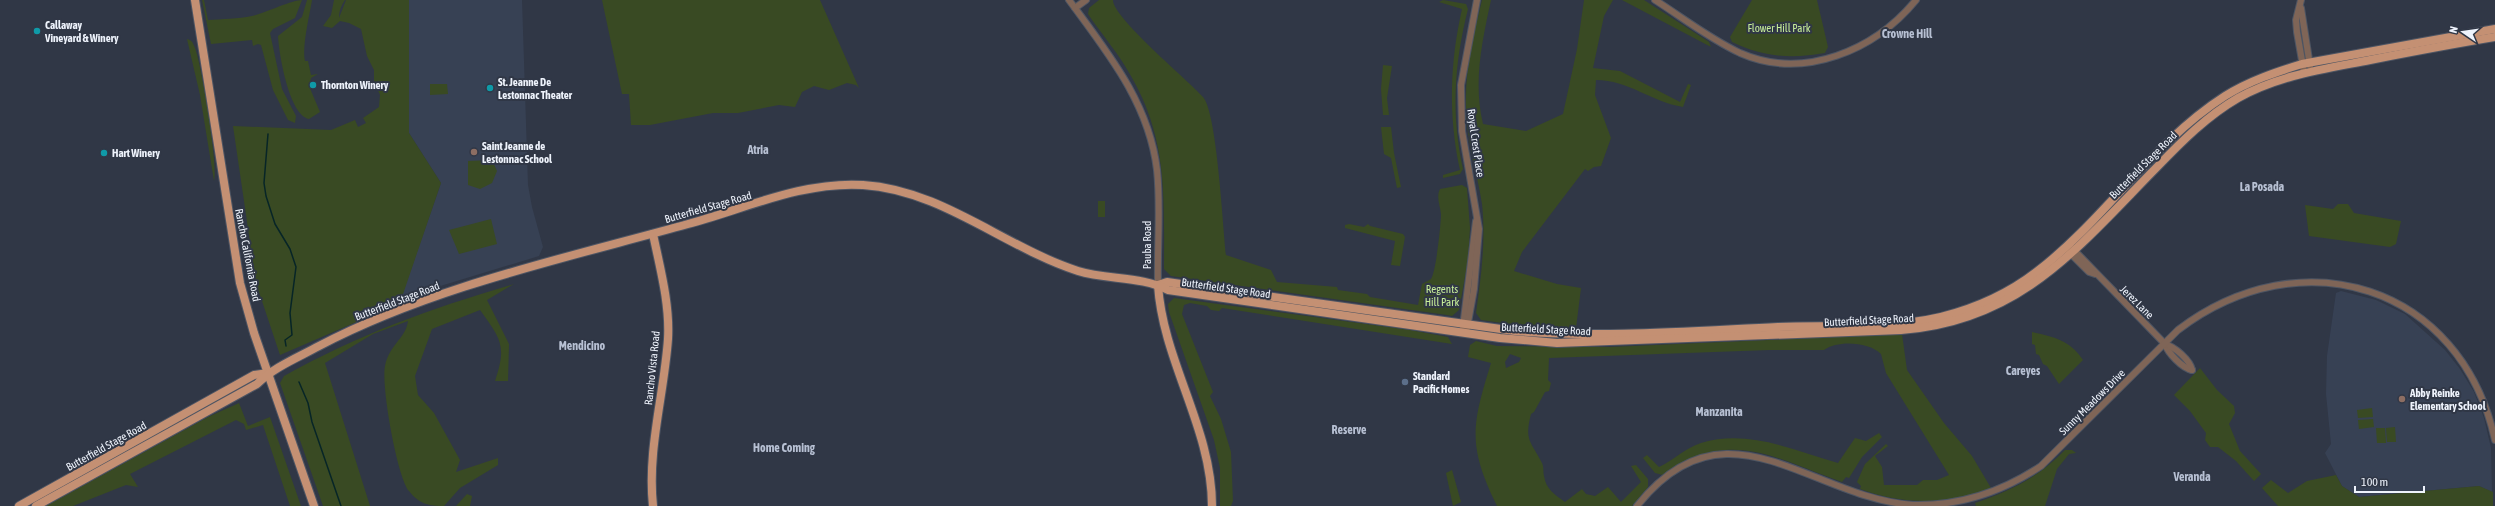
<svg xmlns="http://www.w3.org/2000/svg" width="2495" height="506" font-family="'Asap Condensed',sans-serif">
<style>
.built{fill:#374154}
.green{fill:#394a23;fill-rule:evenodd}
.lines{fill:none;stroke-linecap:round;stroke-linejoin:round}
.stream{stroke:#072527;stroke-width:1.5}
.minor-casing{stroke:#4e5563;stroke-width:8}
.major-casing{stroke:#4e5563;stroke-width:10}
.minor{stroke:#7f6557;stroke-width:6}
.major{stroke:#c49073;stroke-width:8}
.culture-dot{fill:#0f9aa8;stroke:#303746;stroke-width:1.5}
.education-dot{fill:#8d6e63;stroke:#303746;stroke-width:1.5}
.service-dot{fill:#5c6f8a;stroke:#303746;stroke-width:1.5}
.labels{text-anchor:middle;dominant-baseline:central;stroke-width:4;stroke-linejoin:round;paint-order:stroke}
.poi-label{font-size:11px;font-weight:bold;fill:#eef3fc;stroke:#303746;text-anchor:start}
.park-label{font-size:11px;fill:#c8ef99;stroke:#303746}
.street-label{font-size:11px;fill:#eef3fc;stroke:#303746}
.neighbourhood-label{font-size:12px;font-weight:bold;fill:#b7c0d3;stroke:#303746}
</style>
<rect width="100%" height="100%" fill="#303746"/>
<g class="built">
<path d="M409 0H522L528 185 532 207 543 247 539 256 401 298 441 183 409 133Z"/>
<path d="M2341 291 2376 300 2405 314 2445 350 2460 369 2474 392 2484 418 2491 448 2492 492 2479 486 2359 497 2342 486 2325 453 2331 444 2326 394 2327 356 2336 293Z"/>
</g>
<g class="green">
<path d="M202 0H204L208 20C222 19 238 19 252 16 265 13 292 0 302 0L295 18 273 29 270 33 282 89 296 116 295 123 288 120 273 90 261 45 258 44 253 46 252 40 211 44Z"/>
<path d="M307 0H312C309 18 302 46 305 61H308L311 75 318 74 311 78 309 86 320 112 309 119C289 115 279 54 278 36L302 17Z"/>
<path d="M334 0H345C341 6 339 11 339 18L346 0H409V133L441 183 401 300 368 317 280 355 256 283 233 126 331 130 355 120 358 127 366 123 363 118 379 107 380 95 374 81V70L367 56 361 29 349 23 340 21 332 28 323 26 331 15Z"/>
<path d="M602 0H820L859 88 856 85 847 83 829 90 814 86 802 92 795 107 779 105 738 113H713L650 125H631L629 94H622Z"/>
<path d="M1099 0H1113C1112 17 1189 81 1203 97 1217 112 1223 229 1226 255L1271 270 1277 282 1337 287 1338 290 1367 294 1370 297 1418 305 1422 284 1431 279C1436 272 1441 224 1441 214 1440 205 1436 197 1440 189L1462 185 1467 188 1470 228 1468 260 1459 310 1452 316 1447 315 1171 276 1164 269C1164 191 1168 134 1125 66 1114 48 1100 32 1088 14L1089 8Z"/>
<path d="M1443 0 1466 4 1468 9C1454 64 1451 114 1463 169L1460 174 1443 178V175L1460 170C1448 115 1450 62 1462 9L1439 2Z"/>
<path d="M1482 0H1491C1482 42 1473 82 1483 124L1526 131 1563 114 1577 49 1584 0H1613L1604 16 1593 68 1620 71 1680 102 1688 84 1691 85 1683 107C1652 102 1628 80 1596 80L1595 95 1611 138 1601 166 1594 167 1588 171 1585 169 1522 252 1514 271 1557 284 1581 288 1576 328 1524 326 1481 320 1476 313C1481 278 1486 240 1482 204 1477 171 1466 139 1466 105 1465 69 1474 34 1482 0Z"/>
<path d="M1622 0H1644L1709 42 1711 47Z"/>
<path d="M1752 0H1817L1828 47 1825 53C1791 59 1763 57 1732 42L1730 37Z"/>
<path d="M187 39C192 40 193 43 195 48 201 62 219 171 214 181L200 95Z"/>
<path d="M1383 65 1392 66 1387 98 1389 115H1383L1381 89Z"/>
<path d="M430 84H447L448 94 430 95Z"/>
<path d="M1381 127H1391L1394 153 1401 187 1397 188 1391 158 1384 154Z"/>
<path d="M492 160 497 171 492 183 480 189 468 185V161Z"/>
<rect x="1098" y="201" width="7" height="16"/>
<path d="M2338 204H2348L2354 213 2401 221 2396 244 2390 247 2309 236 2305 205 2333 209Z"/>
<path d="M491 219 497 244 459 254 449 230Z"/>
<path d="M1349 224 1364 227 1368 224 1370 226 1403 234 1405 237 1400 266 1391 265 1395 241 1345 228V225Z"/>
<path d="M514 284 487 300 509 344 508 381H495C507 346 501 339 480 310L432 329 415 376 418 395 434 413 460 460 456 472 498 458V465L460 488 444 506C429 506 419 504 409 491 397 476 381 386 385 366 389 345 406 338 408 321L373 334 325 363 370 506H323L280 383 284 376C359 334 432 308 514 284Z"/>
<path d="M1174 298 1410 330 1448 337 1452 344 1222 308 1219 311 1211 310 1207 306 1190 303 1184 305 1182 314 1213 392 1210 396 1221 419 1231 452 1233 501 1231 506H1220V468L1214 440 1169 312 1168 304Z"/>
<path d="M2032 332C2054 337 2070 340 2083 360L2059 384 2047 366 2043 364 2039 355 2036 354 2035 345 2032 344Z"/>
<path d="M1902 334 1907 370 1944 423 1972 456 1991 488C1948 505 1903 505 1860 489L1861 486 1857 482 1865 464 1886 444 1888 446 1875 456 1882 467 1884 485H1917L1923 480H1937L1949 475 1886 373 1881 354C1869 342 1838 340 1824 350H1769L1549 358 1548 380 1551 383 1549 391 1545 392 1534 412 1531 414C1524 441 1531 441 1542 463 1544 467 1543 472 1544 476 1546 489 1554 494 1565 502L1582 489 1586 494 1595 496 1608 487 1621 502 1641 482 1631 466 1636 465 1648 479V487L1632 506H1497C1467 445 1472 425 1491 363L1468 357 1470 345 1476 341 1497 346 1610 347ZM1510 354 1521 358 1519 362 1506 368 1505 362Z"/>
<path d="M2200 368 2217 390 2234 406 2235 413 2229 424 2240 451 2261 474 2254 481 2236 461 2218 447H2210L2205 440 2206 433 2190 411 2174 395Z"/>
<path d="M239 403 248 426 270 417 301 506H290L263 425 246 430 244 424 236 420 130 474 138 487 126 485 73 506H46L208 417Z"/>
<path d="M2372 408 2373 417 2358 418 2357 410Z"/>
<path d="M2373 419 2374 427 2359 429 2358 420Z"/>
<path d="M2395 427 2396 442H2387L2386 428Z"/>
<path d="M2376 428H2385L2386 443H2377Z"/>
<path d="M1879 433 1882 437 1862 457 1849 478 1846 477 1842 482C1774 458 1731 427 1663 475L1655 473 1643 458 1647 455 1659 467C1674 460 1685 448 1701 443 1748 429 1793 450 1838 463L1855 438 1866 441Z"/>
<path d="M2065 450H2072L2076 453 2069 454 2057 469 2045 506H1976L1975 503C2010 491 2039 477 2065 450Z"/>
<path d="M1452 470 1461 502 1453 506 1446 473Z"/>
<path d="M2336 475 2342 486 2359 497 2479 486 2493 492V506H2278L2262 488 2271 480 2288 493 2307 481Z"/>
<path d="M467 494 472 496 470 506H456Z"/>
</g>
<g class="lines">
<g class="stream">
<path d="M268 134 264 183 266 196 275 224 290 249 296 267 290 313 292 335 285 340 286 346"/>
<path d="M299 382 308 403 312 422 341 506"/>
</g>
<g class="minor-casing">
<g id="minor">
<path d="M1069 0C1108 53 1149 103 1157 170 1161 208 1157 247 1158 285"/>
<path d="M1655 0C1683 18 1710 39 1740 53 1804 81 1875 50 1916 0"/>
<path d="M2301 0 2296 20 2297 32 2304 72"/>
<path d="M1075 8 1086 0"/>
<path d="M2301 8 2310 66"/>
<path d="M2072 248 2165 344C2168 353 2182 368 2192 370"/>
<path d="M2068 251 2089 272 2095 274"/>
<path d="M1463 327 1476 221"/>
<path d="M1467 328 1474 289 1479 229 1462 131 1461 85 1477 0"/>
<path d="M2165 344C2175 347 2190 360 2192 370"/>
<path d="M1637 506C1726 393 1810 498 1913 505 1960 506 2002 492 2041 466L2178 330C2301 236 2461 285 2495 440"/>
</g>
</g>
<g class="major-casing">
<g id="major">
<path d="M195 0 240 283 254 333 314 506"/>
<path d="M653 234C660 268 670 304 668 339 664 395 647 450 653 506"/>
<path d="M1158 285 1167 282 1515 331C1602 338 1691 331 1778 327 1830 325 1890 329 1941 317 1977 308 2010 293 2039 270 2106 218 2153 142 2225 96 2249 81 2276 72 2302 64L2495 29"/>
<path d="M1158 285C1163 362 1212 428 1212 506"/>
<path d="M19 506 254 375 268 373"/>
<path d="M36 506 257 384C274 367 297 358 319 346 431 287 566 258 688 224 744 209 803 181 863 185 942 190 1004 247 1078 271 1107 280 1142 276 1168 290L1500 338 1557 343 1901 330C2021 321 2078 247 2157 167 2182 141 2207 116 2238 98 2279 75 2324 69 2370 60 2411 52 2453 44 2495 37"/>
</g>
</g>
<use href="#minor" class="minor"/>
<use href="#major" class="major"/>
</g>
<g class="culture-dot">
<circle cx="37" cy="31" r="4"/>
<circle cx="313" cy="85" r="4"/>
<circle cx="490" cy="88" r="4"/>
<circle cx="104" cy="153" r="4"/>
</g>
<g class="education-dot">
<circle cx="474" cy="152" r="4"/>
<circle cx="2402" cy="399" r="4"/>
</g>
<circle class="service-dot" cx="1405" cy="382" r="4"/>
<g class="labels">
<g class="poi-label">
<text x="45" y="25">Callaway<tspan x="45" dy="13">Vineyard &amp; Winery</tspan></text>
<text x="498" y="82">St. Jeanne De<tspan x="498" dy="13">Lestonnac Theater</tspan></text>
<text x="321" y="85">Thornton Winery</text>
<text x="482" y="146">Saint Jeanne de<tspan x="482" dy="13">Lestonnac School</tspan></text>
<text x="112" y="153">Hart Winery</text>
<text x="1413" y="376">Standard<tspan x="1413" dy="13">Pacific Homes</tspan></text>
<text x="2410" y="393">Abby Reinke<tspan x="2410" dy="13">Elementary School</tspan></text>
</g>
<g class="park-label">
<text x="1779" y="28">Flower Hill Park</text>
<text x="1442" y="289">Regents<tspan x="1442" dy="13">Hill Park</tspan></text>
</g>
<g class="street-label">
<text transform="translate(1476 143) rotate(82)">Royal Crest Place</text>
<text transform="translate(2143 165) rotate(-45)">Butterfield Stage Road</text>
<text transform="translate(708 207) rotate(-16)">Butterfield Stage Road</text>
<text transform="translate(1147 245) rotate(-90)">Pauba Road</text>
<text transform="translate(248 255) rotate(79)">Rancho California Road</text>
<text transform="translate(1226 288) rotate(8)">Butterfield Stage Road</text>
<text transform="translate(397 301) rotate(-21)">Butterfield Stage Road</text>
<text transform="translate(2137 302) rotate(45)">Jerez Lane</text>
<text transform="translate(1869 320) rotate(-3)">Butterfield Stage Road</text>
<text transform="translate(1546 329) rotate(3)">Butterfield Stage Road</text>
<text transform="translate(652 368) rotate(-84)">Rancho Vista Road</text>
<text transform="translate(2092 402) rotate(-45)">Sunny Meadows Drive</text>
<text transform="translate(106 446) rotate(-29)">Butterfield Stage Road</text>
</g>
<g class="neighbourhood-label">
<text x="1907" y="34">Crowne Hill</text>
<text x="758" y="150">Atria</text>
<text x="2262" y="187">La Posada</text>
<text x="582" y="346">Mendicino</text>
<text x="2023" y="371">Careyes</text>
<text x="1719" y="412">Manzanita</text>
<text x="1349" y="430">Reserve</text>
<text x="784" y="448">Home Coming</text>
<text x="2192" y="477">Veranda</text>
</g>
</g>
<g transform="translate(2463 32) rotate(283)" stroke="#303746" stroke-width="3" paint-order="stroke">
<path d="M0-3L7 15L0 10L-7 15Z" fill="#eef3fc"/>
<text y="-6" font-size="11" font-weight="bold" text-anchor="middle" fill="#eef3fc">N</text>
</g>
<path d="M2355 486v6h69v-6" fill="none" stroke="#eef3fc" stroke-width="2"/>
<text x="2361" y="486" font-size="12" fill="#eef3fc" stroke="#303746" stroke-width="3" paint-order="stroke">100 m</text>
</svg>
